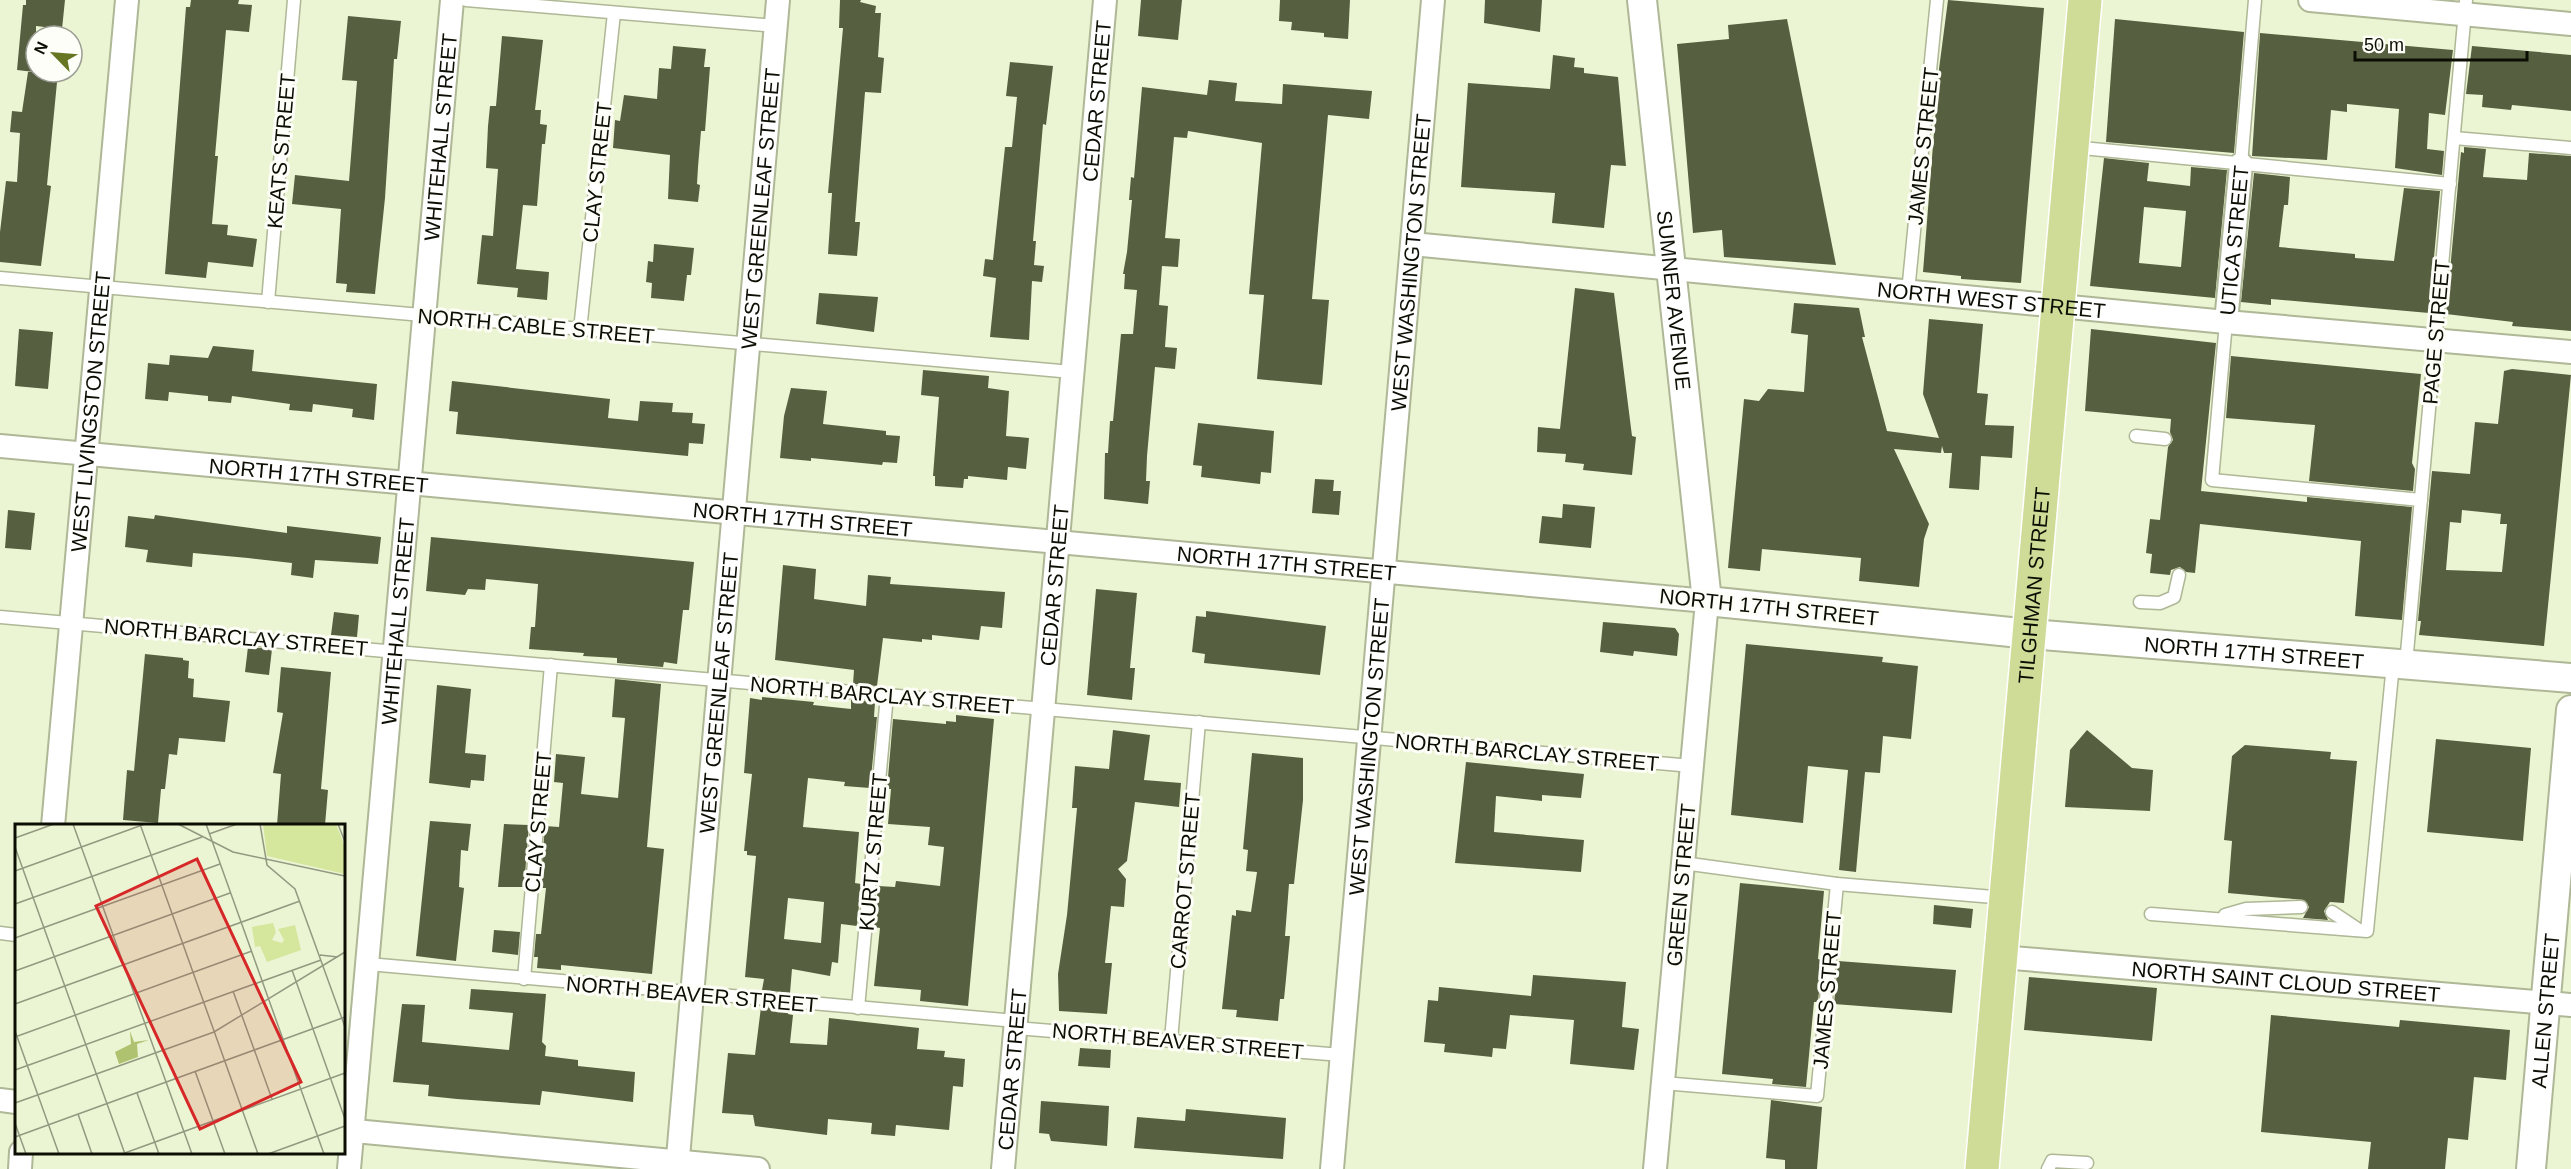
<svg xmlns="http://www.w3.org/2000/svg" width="2571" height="1169" font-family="Helvetica,sans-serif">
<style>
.building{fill:#575f41;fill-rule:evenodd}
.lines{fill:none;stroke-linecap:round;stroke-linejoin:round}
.service-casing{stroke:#aeb796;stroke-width:15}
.minor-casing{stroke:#aeb796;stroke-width:26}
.tertiary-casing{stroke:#aeb796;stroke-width:32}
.primary-casing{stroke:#fff;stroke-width:36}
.service{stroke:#fff;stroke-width:12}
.minor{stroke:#fff;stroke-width:22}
.tertiary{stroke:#fff;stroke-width:28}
.primary{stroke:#cedc97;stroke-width:33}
.labels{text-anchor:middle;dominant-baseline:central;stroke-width:6;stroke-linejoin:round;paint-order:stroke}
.street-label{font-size:21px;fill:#0c0e04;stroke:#fcfef7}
.inset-road{fill:none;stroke:#929980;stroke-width:1.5}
.view{fill:#d62828;fill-opacity:0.15;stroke:#d62828;stroke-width:3}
.inset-edge{fill:none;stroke:#0c0e04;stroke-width:3}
</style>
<rect width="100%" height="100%" fill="#ecf5d3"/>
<g class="building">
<path d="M26 0H65L62 29 36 26V72H58L47 185 51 186 41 266 0 262V232L6 181 17 182 20 133 10 132 12 111 22 112 28 72H34L17 70 23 5H26Z"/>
<path d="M191 0H239L238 4 252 5 249 32 226 30 215 156H218L212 224 228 225 227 235 257 239 253 267 208 262 206 278 165 274 186 7H190Z"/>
<path d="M840 0H861L860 2 876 6 875 13H881L878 57 884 58 881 93 865 92 855 222H860L857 256 828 254 832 193H828L843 28H839Z"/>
<path d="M1141 0H1182L1178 40 1138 36Z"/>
<path d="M1280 0H1350L1348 39 1324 37V33L1291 30 1292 22 1279 21Z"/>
<path d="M1485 0H1542L1540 32 1484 23Z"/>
<path d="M1948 0 2044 8 2021 283 1961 279V276L1923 272 1939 69Z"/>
<path d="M348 16 401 21 397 59H394L385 198 375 294 346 292 347 284 336 283 341 209 292 204 295 175 349 181 357 81 342 80Z"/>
<path d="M1787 19 1836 265 1724 257 1722 230 1693 233 1677 44 1729 39 1728 25Z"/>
<path d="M2115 19 2244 32 2234 153 2106 142Z"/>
<path d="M2260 33 2453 50 2445 115 2429 113 2427 149 2444 151 2442 175 2395 168 2399 109 2347 104V112L2331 110 2327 160 2252 156Z"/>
<path d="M502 36 543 40 535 110H541L540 124 547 125 545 144H542L537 206 523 205 516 269 549 272 547 300 517 297 518 288 477 284 482 235 493 236 498 169 486 168 488 126 490 106H496Z"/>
<path d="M673 46 706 49 704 67H710L705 131H701L698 167 697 184 700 185 698 202 668 199 670 155 613 148 615 120 620 121 624 95 657 99 659 68 671 69Z"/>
<path d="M2472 46 2571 55V111L2512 105 2511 110 2482 107 2483 95 2466 94Z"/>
<path d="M1553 55 1575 58 1574 67 1584 68V73L1618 77 1626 166 1611 165 1604 228 1552 223 1555 193 1461 187 1468 83 1550 89Z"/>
<path d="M1010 62 1053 66 1046 125 1043 124 1033 241H1036L1034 265 1044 266 1042 282 1032 281 1029 340 990 337 996 278 983 276 985 259 993 260 1005 147H1012L1017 97 1006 96Z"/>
<path d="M1209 80 1237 83 1235 101 1282 104 1283 84 1372 91 1369 119 1328 115 1312 299 1329 300 1322 385 1257 379 1264 295 1249 294 1262 143 1188 131 1187 138 1174 137 1165 238 1180 239 1178 267 1162 266 1159 305 1168 306 1165 347 1177 348 1175 369 1155 367 1147 456 1146 481H1150L1148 504 1104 499 1105 453H1108L1110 421H1113L1121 334H1133L1137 290 1124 289 1125 274H1123L1127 252 1132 200H1129L1131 177 1134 178 1142 87 1207 95Z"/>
<path d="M2464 147 2486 149 2483 177 2527 180 2529 153 2571 156V331L2512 326 2513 322 2446 314 2461 152 2464 153Z"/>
<path d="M2104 158 2149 163 2147 181 2190 186 2191 167 2227 170 2215 298 2090 286ZM2144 207 2186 211 2181 267 2139 263Z"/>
<path d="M2254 173 2290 177 2288 205H2284L2279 247 2355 254V258L2394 261 2404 188 2440 191 2429 313 2271 299V305L2241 302Z"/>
<path d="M654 244 694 248 691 275H687L684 301 651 298 652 283 646 282 648 261 653 262Z"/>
<path d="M1575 288 1614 293 1632 436 1636 437 1632 475 1583 470 1584 464 1565 462 1566 454 1537 452 1538 427 1560 429Z"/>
<path d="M819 293 878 297 874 332 816 324Z"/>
<path d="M1794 303 1859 308 1865 337H1862L1887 431 1939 438 1923 394 1929 319 1983 324 1977 393 1988 394 1985 425 2014 426 2012 458 1981 456 1979 490 1949 488 1952 453H1944L1942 446 1941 453 1894 449 1929 524 1924 539 1919 587 1859 581 1861 558 1762 549 1760 571 1728 568 1744 399 1759 401 1768 389 1804 392 1808 335 1791 333Z"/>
<path d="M19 329 53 332 48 389 15 386Z"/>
<path d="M2091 329 2216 343 2201 491 2307 502V497L2412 507 2402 620 2355 616 2361 541 2200 524 2195 573 2186 572 2180 567 2171 570 2170 575 2150 573 2152 554 2146 553 2150 519 2160 520 2168 447 2173 440 2170 432 2171 419 2085 411Z"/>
<path d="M213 346 254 350 252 371 377 384 374 420 352 417 353 409 313 404 312 412 289 410 290 404 232 396 231 403 208 401V396L169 392 168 401 145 399 148 363 169 365 170 355 208 358Z"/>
<path d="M2231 356 2421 374 2412 463 2415 469 2413 491 2309 481 2315 425 2226 418Z"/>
<path d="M2512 369 2571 375 2544 646 2419 635 2421 621H2418L2432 471 2470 474 2475 422 2498 424 2504 371ZM2462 510 2501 514 2500 524H2507L2502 572 2446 570 2450 522 2461 523Z"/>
<path d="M923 370 989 376 988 388 1009 391 1006 436 1029 438 1026 469 1008 467 1007 480 968 476V479H964L963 488 935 486V476H933L939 397 921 395Z"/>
<path d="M452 381 610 399 608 418 638 421 640 401 673 403 672 412 693 413 692 423 705 424 703 444 689 443 688 456 456 434 458 412 449 411Z"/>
<path d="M791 388 827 391 823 424 886 431V435L900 436 897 463 883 462 882 465 811 458V461L780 458 784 416Z"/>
<path d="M1198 423 1274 431 1271 473 1261 472 1260 484 1201 477 1202 466 1193 465Z"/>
<path d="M1315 479 1334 480 1333 491H1341L1339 515 1312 513Z"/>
<path d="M1563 504 1595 507 1591 548 1539 543 1542 516 1562 518Z"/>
<path d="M8 510 35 513 31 550 5 548Z"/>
<path d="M155 515 287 533V526L381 537 378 564 315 560 313 578 291 575 292 563 248 558 193 553 192 567 146 562 148 550 125 547 128 516 154 519Z"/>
<path d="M431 537 694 562 689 610H683L677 664 664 662 663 667 617 663V658L583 656 584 653 529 649 531 627H535L538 584 486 579 485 590 468 589 465 595 426 591Z"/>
<path d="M783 565 816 569 814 599 866 606 868 575 891 577 890 584 1005 592 1002 628 981 626 979 640 932 635V640L922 639V642L883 638 877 686 853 684 854 670 775 660Z"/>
<path d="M1096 589 1137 593 1130 668H1135L1132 700 1087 695Z"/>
<path d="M1206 611 1326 626 1320 675 1204 663 1205 654 1192 652 1196 616 1206 617Z"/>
<path d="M334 612 359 615 357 637 331 635Z"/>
<path d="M1603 622 1675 628 1679 634 1677 656 1634 651 1633 656 1600 652Z"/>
<path d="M1746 644 1883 657 1882 662 1918 666 1911 739 1883 736 1880 773 1865 772 1856 872 1839 870 1848 770 1808 766 1803 823 1731 815Z"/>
<path d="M248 647 272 649 269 675 245 672Z"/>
<path d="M145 654 183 658V660L189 661 188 678 194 679 193 697 230 701 225 742 179 738 177 755 169 754 165 789H161L158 823 123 820 127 770 134 771Z"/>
<path d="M281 667 331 672 321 789 328 790 325 825H277L281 774 273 773 283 713 277 712Z"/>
<path d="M615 679 661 684 647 847 664 849 652 974 561 965V970L537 968 538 957H534L536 934H541L546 888H540L545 826 559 827 563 783 554 782 556 754 585 757 581 794 618 798 625 718 612 717Z"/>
<path d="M437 685 471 689 465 753 486 755 484 781 471 780 470 788 429 783Z"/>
<path d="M762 697 814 702 813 705 851 709V700L875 702 874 717H877L870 788 844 786 845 782 808 778 803 827 859 832 855 883 861 884 857 926 841 924 838 963 832 962 830 976 792 969 790 993 762 990 764 979 745 977 756 856 747 855V851H744L752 774 744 773 750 698 762 700ZM788 898 824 902 821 943 784 939Z"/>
<path d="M956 715 994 719 968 1006 920 1001 921 990 874 986 880 928 874 927 878 886 895 887 896 881 940 886 944 847 928 845 930 827 888 824 891 789H887L893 719 946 724V721L956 722Z"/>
<path d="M1113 730 1150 735 1144 780 1181 783 1179 807 1135 802 1127 861 1118 869 1126 879 1124 907 1111 906 1105 963H1112L1107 1014 1059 1011 1058 974 1067 915 1077 808H1072L1075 766 1109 769Z"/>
<path d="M2087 730 2132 768 2153 770 2150 811 2065 807 2070 750Z"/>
<path d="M2436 739 2531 748 2523 841 2427 832Z"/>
<path d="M2245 745 2331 752 2330 759 2357 761 2344 903 2330 902 2324 911 2328 920 2303 918 2309 907 2304 900 2228 893 2232 841 2224 840 2232 756Z"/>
<path d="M1252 753 1303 758V800L1294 884H1289L1285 936H1290L1286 979 1284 999H1280L1278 1021 1236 1017 1237 1010 1222 1009 1232 915 1236 916V910L1251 912 1257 872 1246 871 1248 850 1243 849Z"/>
<path d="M1466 762 1584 774 1581 798 1542 795V801L1496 796 1494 832 1584 840 1581 872 1455 863Z"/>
<path d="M430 821 471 824 468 851 461 850 459 887 464 888 456 961 416 956Z"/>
<path d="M504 824 529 825 524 887H498Z"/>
<path d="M1740 883 1824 891 1818 959 1822 960 1818 1002H1814L1806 1087 1772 1084 1773 1079 1722 1074Z"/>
<path d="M1934 905 1973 909 1971 928 1933 924Z"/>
<path d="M494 930 520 932 518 955 492 952Z"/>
<path d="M1838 961 1956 970 1952 1013 1834 1004Z"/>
<path d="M1533 975 1626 982 1622 1027 1639 1029 1634 1070 1570 1064 1574 1020 1510 1015 1506 1049 1493 1048 1492 1057 1444 1052 1445 1044 1424 1042 1428 1000 1438 1001 1439 987 1531 996Z"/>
<path d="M2029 977 2157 988 2152 1041 2024 1030Z"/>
<path d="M471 989 546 994 542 1042 546 1046 545 1056 578 1060V1066L635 1072 633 1102 542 1091 540 1105 457 1099 428 1096 429 1085 393 1082 402 1004 425 1005 422 1042 509 1050 513 1013 469 1009Z"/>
<path d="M761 1007 788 1009V1014L793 1015 790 1043 827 1045 829 1018 919 1028 917 1049 945 1051 944 1057 965 1059 963 1087 953 1086 949 1130 896 1125 895 1136 871 1134 872 1123 828 1119 827 1135 755 1126 753 1115 722 1113 728 1053 755 1055Z"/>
<path d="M2271 1015 2399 1027 2400 1020 2510 1030 2506 1080 2474 1077 2468 1140 2448 1138 2445 1169H2368L2371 1142 2261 1132Z"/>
<path d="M1080 1048 1111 1050 1110 1068 1078 1066Z"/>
<path d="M1771 1100 1822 1107 1817 1169H1785V1160L1766 1158Z"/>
<path d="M1041 1101 1109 1106 1107 1146 1051 1141 1049 1134 1039 1133Z"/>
<path d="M1186 1109 1286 1118 1283 1159 1134 1148 1137 1117 1185 1121Z"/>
</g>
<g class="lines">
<g class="service-casing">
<g id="service">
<path d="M466 0 776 26"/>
<path d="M2454 138 2571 148"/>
<path d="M2072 147 2450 184"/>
<path d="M2241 164 2255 0"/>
<path d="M0 278 1072 372"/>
<path d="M1908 292 1937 0"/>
<path d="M268 302 294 0"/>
<path d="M2226 322 2212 480 2421 500"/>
<path d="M580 330 614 13"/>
<path d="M2136 436 2165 439"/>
<path d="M2140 602 2160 603 2174 597 2179 575"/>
<path d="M0 617 1692 766"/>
<path d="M2406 664 2466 0"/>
<path d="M1683 863 1837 884 2006 898"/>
<path d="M2332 912 2359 930"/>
<path d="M2151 914 2367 931 2393 664"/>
<path d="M2225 915 2246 909 2301 907"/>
<path d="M0 933 16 935"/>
<path d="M368 964 1016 1021"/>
<path d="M524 979 551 665"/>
<path d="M858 1008 887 695"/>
<path d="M1015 1028 1341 1055"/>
<path d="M1171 1040 1199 722"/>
<path d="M1663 1083 1817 1096 1837 884"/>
<path d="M2048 1169 2052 1161 2087 1163"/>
</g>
</g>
<g class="minor-casing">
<g id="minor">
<path d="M2310 0 2571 24"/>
<path id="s1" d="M1412 244 2226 322 2571 352"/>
<path id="s2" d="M2226 322 2241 164"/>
<path id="s3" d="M0 446 1707 601 1655 1169"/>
<path id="s4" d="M53 826 127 0"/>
<path id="s5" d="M2001 957 2571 1005"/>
<path d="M0 1100 16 1102"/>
<path d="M344 1130 758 1169"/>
<path d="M20 1169 21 1152"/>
<path id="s6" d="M349 1169 452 0"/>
<path id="s7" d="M677 1169 778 0"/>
<path id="s8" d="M1003 1169 1105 0"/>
<path id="s9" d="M1332 1169 1433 0"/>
</g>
</g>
<g class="tertiary-casing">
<g id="tertiary">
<path id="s10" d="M1642 0 1707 601 2030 634 2571 678"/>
<path id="s11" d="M2531 1169 2571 710"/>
</g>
</g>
<g class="primary-casing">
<g id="primary">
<path id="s12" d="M1982 1169 2085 0"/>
</g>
</g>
<use href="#service" class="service"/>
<use href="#minor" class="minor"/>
<use href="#tertiary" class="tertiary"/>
<use href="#primary" class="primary"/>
</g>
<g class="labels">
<g class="street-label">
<text stroke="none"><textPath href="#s8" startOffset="1072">CEDAR STREET</textPath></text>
<text stroke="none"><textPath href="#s6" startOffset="1036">WHITEHALL STREET</textPath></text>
<text transform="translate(1923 146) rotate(-84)">JAMES STREET</text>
<text transform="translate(281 151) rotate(-85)">KEATS STREET</text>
<text transform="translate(597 172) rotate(-84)">CLAY STREET</text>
<text stroke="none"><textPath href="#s7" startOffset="964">WEST GREENLEAF STREET</textPath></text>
<text stroke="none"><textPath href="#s2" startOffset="82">UTICA STREET</textPath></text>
<text stroke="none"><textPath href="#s9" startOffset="910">WEST WASHINGTON STREET</textPath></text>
<text stroke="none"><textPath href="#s1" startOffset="582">NORTH WEST STREET</textPath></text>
<text stroke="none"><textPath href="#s10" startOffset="302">SUMNER AVENUE</textPath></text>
<text transform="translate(536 326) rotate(5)">NORTH CABLE STREET</text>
<text transform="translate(2436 332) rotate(-85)">PAGE STREET</text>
<text stroke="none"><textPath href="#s4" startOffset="416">WEST LIVINGSTON STREET</textPath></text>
<text stroke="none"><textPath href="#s3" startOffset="320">NORTH 17TH STREET</textPath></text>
<text stroke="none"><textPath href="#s3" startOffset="806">NORTH 17TH STREET</textPath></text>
<text stroke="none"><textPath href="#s3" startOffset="1292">NORTH 17TH STREET</textPath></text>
<text stroke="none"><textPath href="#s8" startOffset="586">CEDAR STREET</textPath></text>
<text stroke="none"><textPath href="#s12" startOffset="586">TILGHMAN STREET</textPath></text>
<text transform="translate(1769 607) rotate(6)">NORTH 17TH STREET</text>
<text stroke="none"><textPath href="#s6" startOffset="550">WHITEHALL STREET</textPath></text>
<text transform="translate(236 637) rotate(5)">NORTH BARCLAY STREET</text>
<text stroke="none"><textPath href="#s10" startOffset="1154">NORTH 17TH STREET</textPath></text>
<text stroke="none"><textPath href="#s7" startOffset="478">WEST GREENLEAF STREET</textPath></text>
<text transform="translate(882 695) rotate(5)">NORTH BARCLAY STREET</text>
<text stroke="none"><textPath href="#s9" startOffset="424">WEST WASHINGTON STREET</textPath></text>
<text transform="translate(1527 752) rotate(5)">NORTH BARCLAY STREET</text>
<text transform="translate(538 822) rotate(-85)">CLAY STREET</text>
<text transform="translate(873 852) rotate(-85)">KURTZ STREET</text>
<text transform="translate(1185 881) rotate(-85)">CARROT STREET</text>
<text transform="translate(1681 885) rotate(-85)">GREEN STREET</text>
<text stroke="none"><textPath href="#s5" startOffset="286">NORTH SAINT CLOUD STREET</textPath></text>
<text transform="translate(1827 990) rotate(-85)">JAMES STREET</text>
<text transform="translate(692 994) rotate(5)">NORTH BEAVER STREET</text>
<text stroke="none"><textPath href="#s11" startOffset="159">ALLEN STREET</textPath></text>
<text transform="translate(1178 1041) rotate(5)">NORTH BEAVER STREET</text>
<text stroke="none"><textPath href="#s8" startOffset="100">CEDAR STREET</textPath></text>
</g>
</g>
<g transform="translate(15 824)">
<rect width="330" height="330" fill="#ecf5d3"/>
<path d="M248 0H321L330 23V50L252 32ZM258 99 261 108 257 116 267 119 269 116 263 105 280 101 286 126 252 138 245 122 240 123 237 103Z" fill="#d5e69d"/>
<path d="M115 207 119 218 134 216 122 220 123 233 104 240 100 228 116 220Z" fill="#afc26f"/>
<path class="inset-road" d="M58 0 177 330M125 0 243 330M163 0 218 28 330 52M191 0 309 330M245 0 252 41 280 65 330 203M323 0 330 18M194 10 222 0M0 14 39 0M0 23 110 330M0 47 130 0M0 80 187 13M0 114 205 40M305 131 323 133M277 146 330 295M0 147 215 69M218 167 257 275M0 180 285 77M0 207 44 330M0 213 237 127M0 246 306 136M180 247 210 330M122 269 144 330M0 279 199 208 330 128M63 290 77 330M0 299 11 330M0 313 330 193M107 330 330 249M253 330 330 302"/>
<path class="view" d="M182 35 286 258 185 305 81 82Z"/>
<rect width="330" height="330" class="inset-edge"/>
</g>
<g transform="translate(54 54) rotate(295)"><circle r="28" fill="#fcfef7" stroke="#9c9e96" stroke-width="1.5"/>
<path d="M0-4.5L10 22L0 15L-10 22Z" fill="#667623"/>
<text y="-9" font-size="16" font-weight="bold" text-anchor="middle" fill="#0c0e04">N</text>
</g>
<path d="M2355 51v9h172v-9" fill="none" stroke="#0c0e04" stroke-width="3"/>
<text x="2364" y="51" font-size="18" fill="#0c0e04" stroke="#fcfef7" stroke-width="4.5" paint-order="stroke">50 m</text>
</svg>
